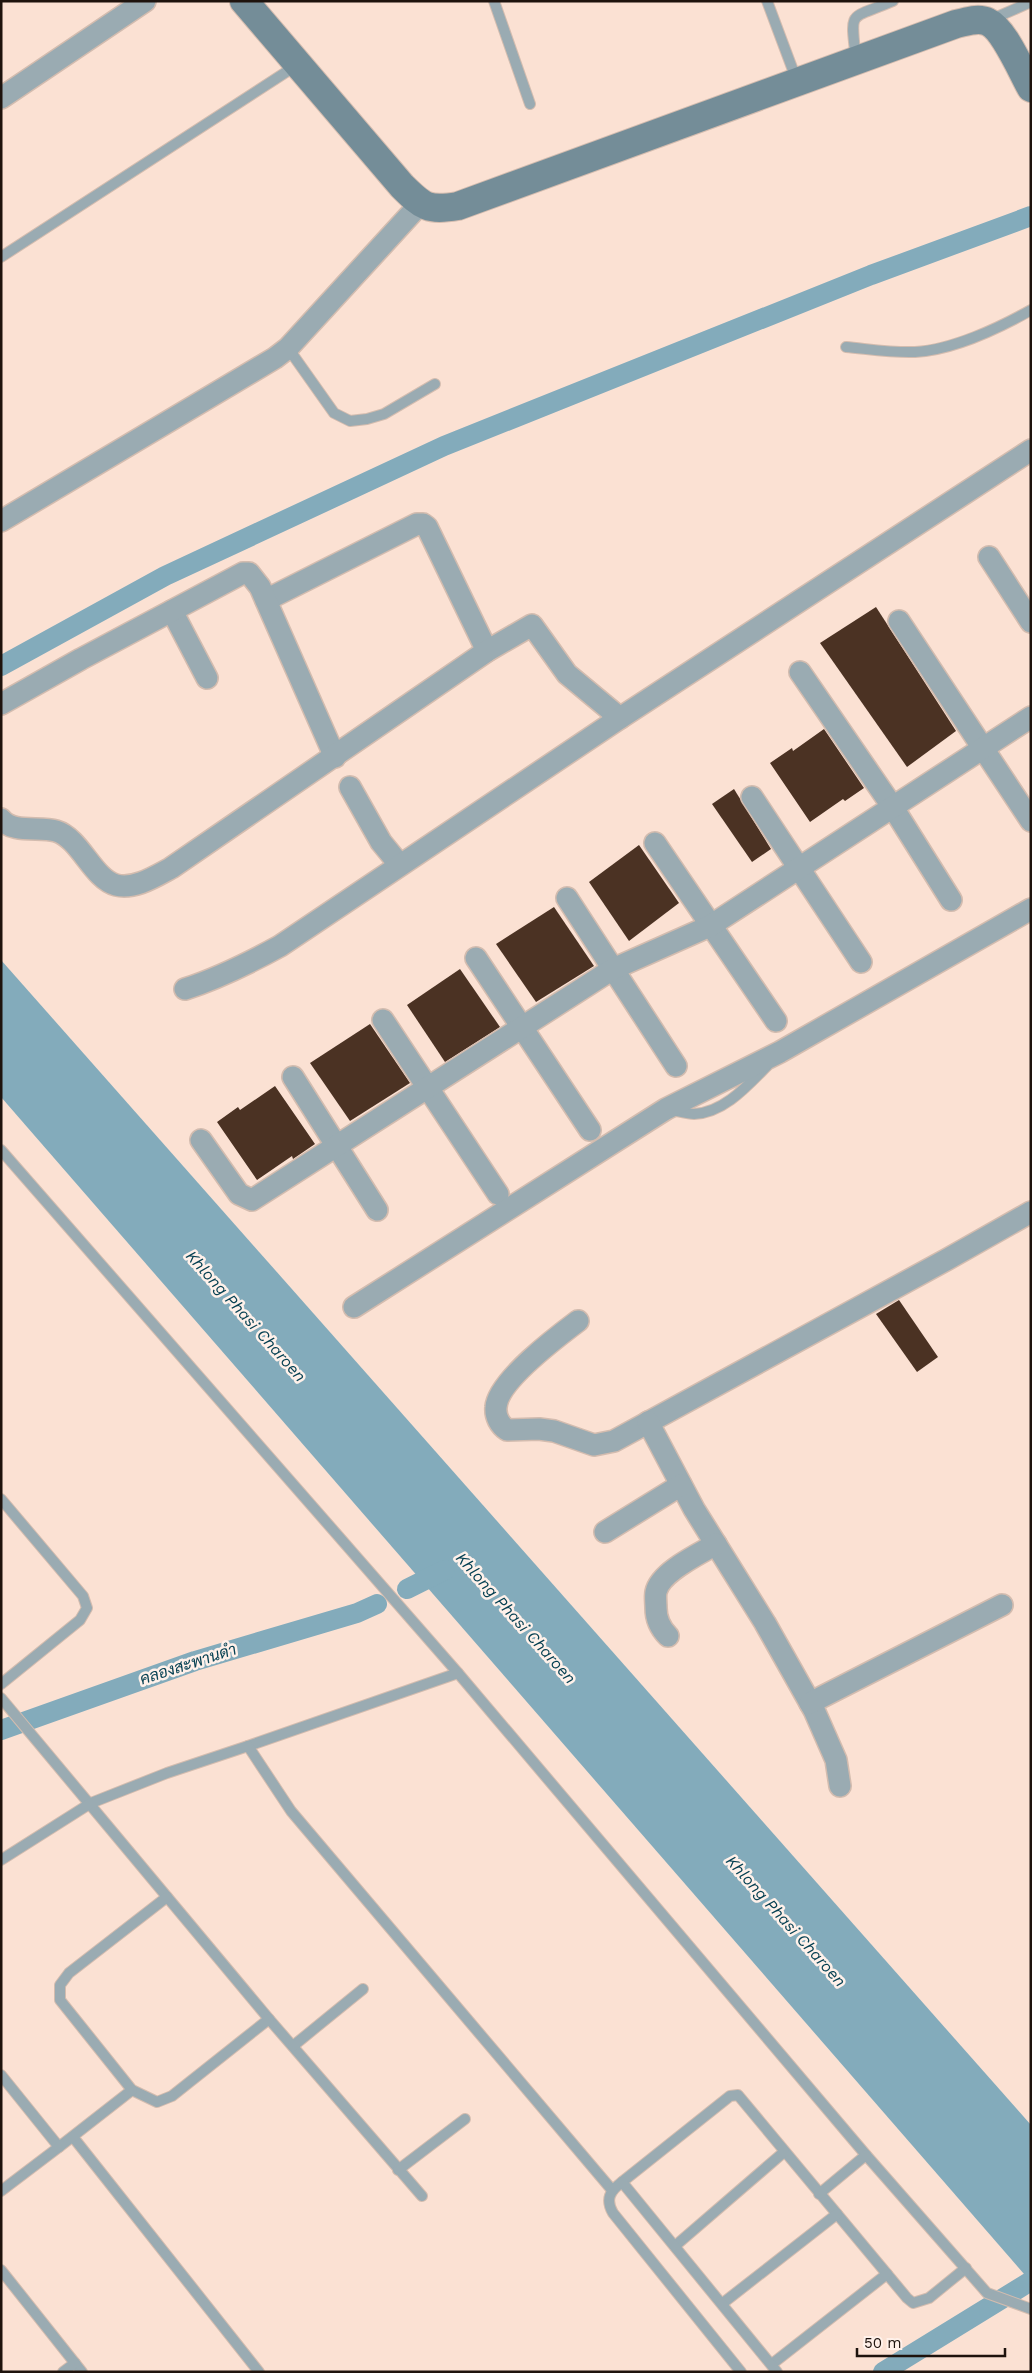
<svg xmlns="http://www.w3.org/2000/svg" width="1032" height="2373" font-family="'Work Sans',Sarabun,sans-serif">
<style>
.water{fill:#83abbb}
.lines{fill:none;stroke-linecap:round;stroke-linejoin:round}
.canal{stroke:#83abbb;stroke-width:20}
.building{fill:#4b3223}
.lane-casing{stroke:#d3bcaf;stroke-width:12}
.street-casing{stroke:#d3bcaf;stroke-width:24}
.secondary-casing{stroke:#d3bcaf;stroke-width:30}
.lane{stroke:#9aabb2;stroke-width:10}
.street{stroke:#9aabb2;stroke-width:21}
.secondary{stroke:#748d98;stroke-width:28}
.labels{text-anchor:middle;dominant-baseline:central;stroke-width:5;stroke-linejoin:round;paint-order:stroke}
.water-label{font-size:16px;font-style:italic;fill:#064052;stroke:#fff1ea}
</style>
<rect width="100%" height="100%" fill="#fbe1d3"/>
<path class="water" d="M1 960 1031 2125V2282L1 1097Z"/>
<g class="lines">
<g class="canal">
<path d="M1 666 165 576 444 446 871 275 1031 216"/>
<path d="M407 1589 445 1570"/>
<path d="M1 1730 195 1661 357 1613 377 1604"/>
<path d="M883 2372 1031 2281"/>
</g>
</g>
<g class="building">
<path d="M876 607 956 731 907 767 820 643Z"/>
<path d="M824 729 864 788 845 801 843 799 810 822 770 763 792 748 793 751Z"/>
<path d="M734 789 771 849 752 862 712 804Z"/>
<path d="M639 845 679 903 629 941 589 882Z"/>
<path d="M554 907 594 966 536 1002 496 944Z"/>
<path d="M460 969 500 1027 445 1062 407 1005Z"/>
<path d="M370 1024 410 1083 350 1121 310 1063Z"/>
<path d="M275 1086 315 1144 293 1159 292 1156 257 1180 217 1122 238 1107 240 1110Z"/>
<path d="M899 1300 938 1357 917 1372 876 1314Z"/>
</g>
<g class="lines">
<g class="lane-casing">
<g id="lane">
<path d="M494 1 530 104"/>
<path d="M767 1 797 81"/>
<path d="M990 20 1031 2"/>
<path d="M856 59C850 8 849 20 893 1"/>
<path d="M1 257 297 65"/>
<path d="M846 347C868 349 893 353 915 352 952 350 999 328 1031 310"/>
<path d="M288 348 334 413 350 421 367 419 384 414 435 384"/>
<path d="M671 1110C678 1111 687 1114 694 1114 724 1113 748 1085 767 1066"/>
<path d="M1 1150 458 1673 866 2155 987 2293 1031 2309"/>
<path d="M1 1499 83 1596 87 1608 80 1620 1 1684"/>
<path d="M1 1698 269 2019 422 2196"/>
<path d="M248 1746 458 1673"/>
<path d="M1 1860 91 1803 167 1773 248 1746 291 1811 612 2190"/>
<path d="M167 1897 69 1973 60 1985V2000L132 2090 157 2102 172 2096 269 2019"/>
<path d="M293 2046 363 1989"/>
<path d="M1 2075 59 2147 1 2191"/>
<path d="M73 2137 259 2372"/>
<path d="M59 2147 132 2090"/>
<path d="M398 2170 465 2119"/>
<path d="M622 2182 730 2096 738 2095 907 2298 913 2303 929 2298 966 2268"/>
<path d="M819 2194 866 2155"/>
<path d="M675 2246 784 2152"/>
<path d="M1 2270 82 2372"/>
<path d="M723 2303 837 2214"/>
<path d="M772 2364 887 2274"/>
<path d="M63 2372 75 2363"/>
<path d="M741 2372 613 2213C605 2199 610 2191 622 2182L777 2372"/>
</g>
</g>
<g class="street-casing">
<g id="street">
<path d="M1 98 145 1"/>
<path d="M1 521 275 358 288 348 420 204"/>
<path d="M989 557 1031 622"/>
<path d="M266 600 417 524H423L427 527 487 651"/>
<path d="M172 611 207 678"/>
<path d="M899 621 1031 821"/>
<path d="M800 672 892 806 951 900"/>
<path d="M1 704 81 659 243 573H249L260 587 335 757"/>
<path d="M350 787 381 842 399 864"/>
<path d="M752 797 861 962"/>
<path d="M1 819C13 834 40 826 56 831 80 838 93 879 116 885 134 890 156 876 171 868L487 651 532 625 567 674 620 718"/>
<path d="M655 843 776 1021"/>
<path d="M567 898 676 1066"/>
<path d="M476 958 590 1130"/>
<path d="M185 989C219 978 249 963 280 946L620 718 1031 450"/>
<path d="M383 1020 498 1194"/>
<path d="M293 1077 377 1210"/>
<path d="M201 1140 239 1194 252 1200 613 969 710 926 1031 717"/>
<path d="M354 1307 666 1109 780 1052 1031 909"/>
<path d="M578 1321C558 1336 498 1381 496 1407 495 1417 500 1425 507 1430L539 1429 554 1431 594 1445 614 1441 946 1260 1031 1212"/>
<path d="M648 1422 694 1509 765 1623 814 1710 836 1760 840 1786"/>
<path d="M605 1532 681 1485"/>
<path d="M668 1636C660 1628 656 1619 656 1608 656 1603 655 1597 656 1592 660 1572 699 1554 716 1544"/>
<path d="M810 1703 1002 1605"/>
</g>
</g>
<g class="secondary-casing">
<path id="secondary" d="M244 1 402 186C423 207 428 211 458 206L956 24C966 22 978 17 988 22 1004 29 1022 72 1031 88"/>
</g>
<use href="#lane" class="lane"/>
<use href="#street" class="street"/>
<use href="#secondary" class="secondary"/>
</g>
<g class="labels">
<g class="water-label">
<text transform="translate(246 1316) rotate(48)">Khlong Phasi Charoen</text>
<text transform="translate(516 1618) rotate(48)">Khlong Phasi Charoen</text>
<text transform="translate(188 1664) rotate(-18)">คลองสะพานดำ</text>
<text transform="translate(786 1921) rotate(48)">Khlong Phasi Charoen</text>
</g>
</g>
<rect width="1032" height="2373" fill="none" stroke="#1e130d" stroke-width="5"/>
<path d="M857 2348v8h148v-8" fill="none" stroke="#1e130d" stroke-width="2.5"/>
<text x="864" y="2348" font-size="15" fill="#1e130d" stroke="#fff1ea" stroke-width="4" paint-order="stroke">50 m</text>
</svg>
